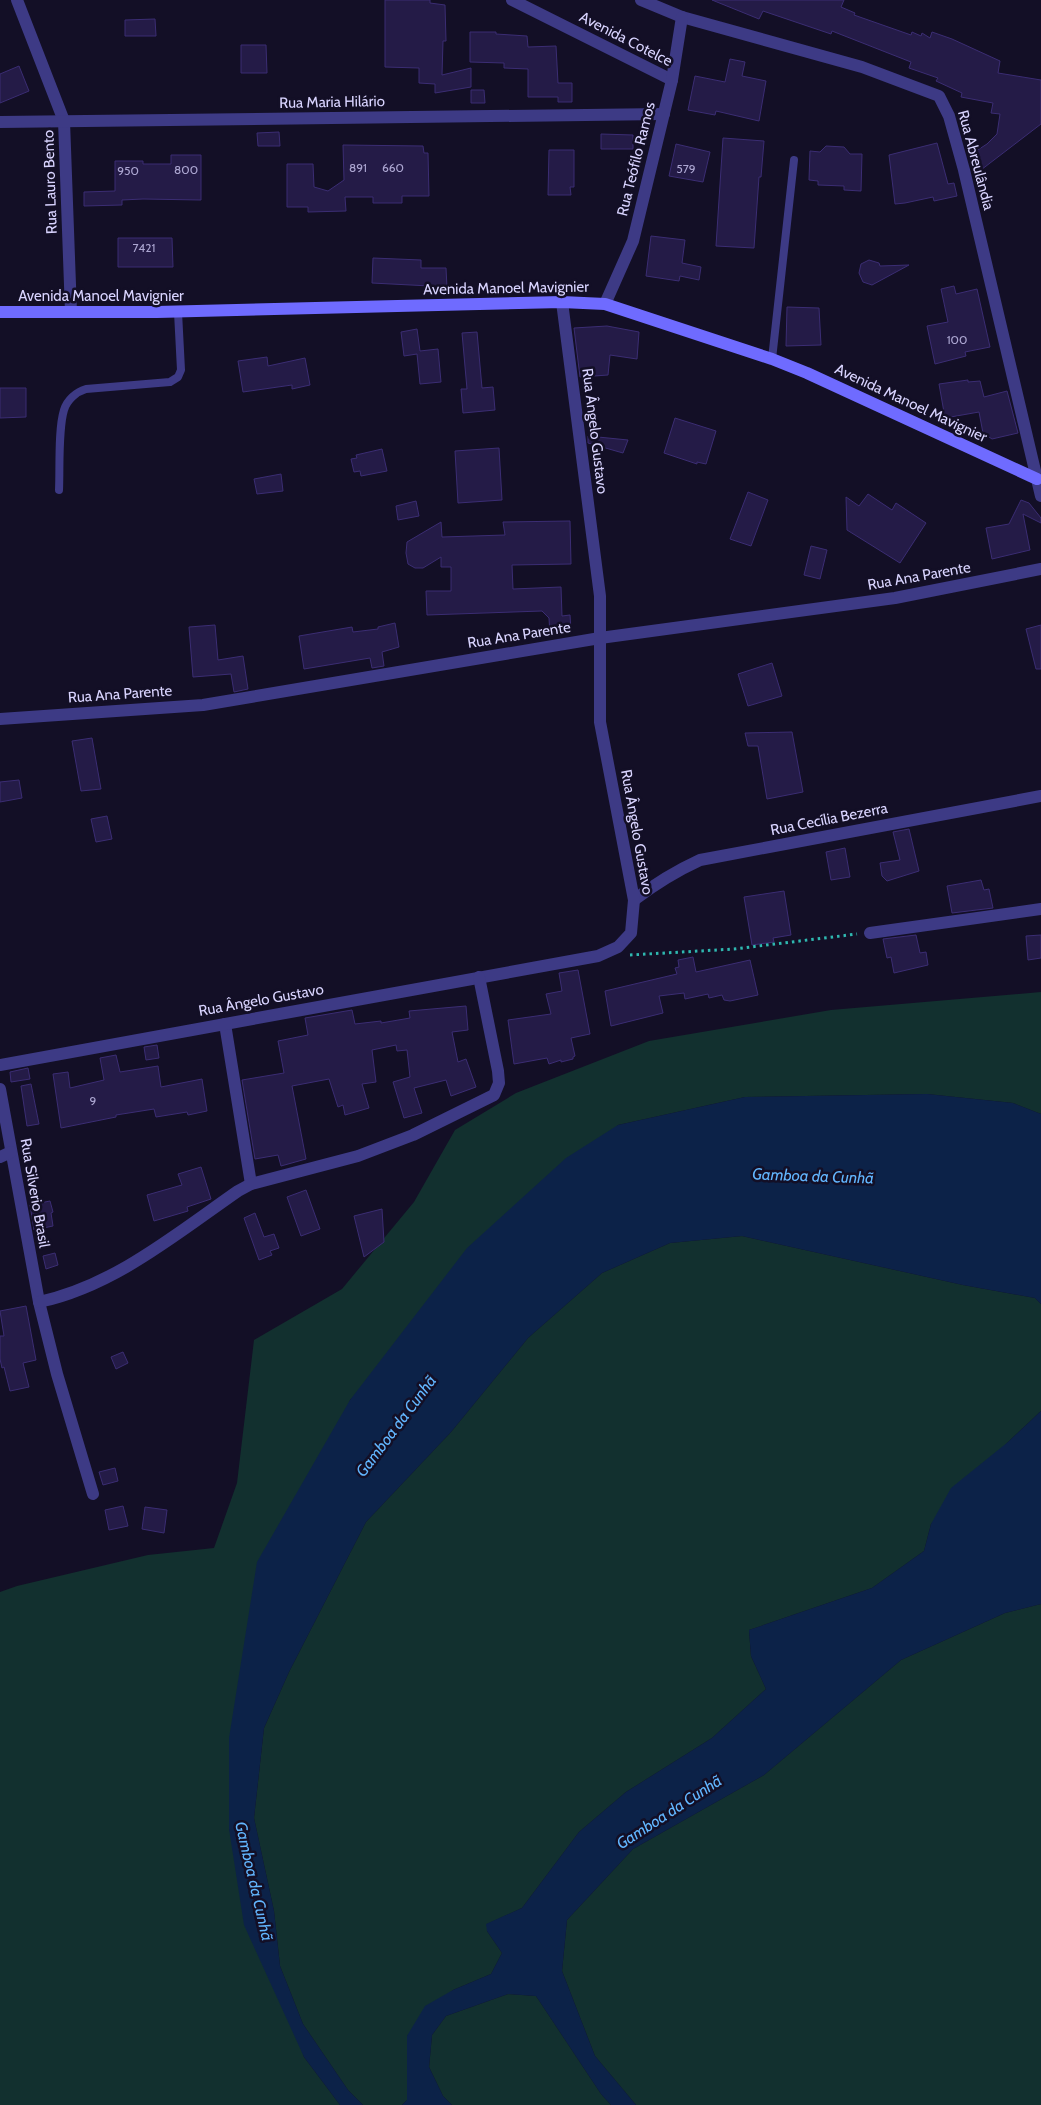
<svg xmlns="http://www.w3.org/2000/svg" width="1041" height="2105" font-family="Cabin,sans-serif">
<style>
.green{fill:#12302f}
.water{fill:#0c2248}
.building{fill:#241b47;stroke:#3b2d73}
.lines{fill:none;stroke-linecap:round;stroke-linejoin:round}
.path{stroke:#2fb8b0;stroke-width:3;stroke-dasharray:2.5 4;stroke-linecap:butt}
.lane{stroke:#3d3a85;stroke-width:8}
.street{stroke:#3d3a85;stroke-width:12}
.secondary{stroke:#6f6bff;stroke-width:12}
.labels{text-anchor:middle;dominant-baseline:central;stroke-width:5;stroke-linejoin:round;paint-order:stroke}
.number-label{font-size:12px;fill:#aca6d1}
.street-label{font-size:15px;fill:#d9d4ff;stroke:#130f26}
.water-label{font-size:16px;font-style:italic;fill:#62b6ff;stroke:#130f26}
</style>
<rect width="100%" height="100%" fill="#130f26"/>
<g class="green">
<path d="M1041 992V1114L1013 1103 927 1094 745 1097 618 1125 350 1400 229 1829 304 2057 340 2105H0V1592L17 1586 148 1555 214 1548 237 1483 254 1340 342 1289 414 1202 455 1130 516 1093 649 1041 831 1010Z"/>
<path d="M742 1236 963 1285 1035 1298 1041 1304V1411L1008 1442 931 1524 924 1551 872 1588 749 1630 751 1656 766 1689 712 1738 626 1792 579 1832 522 1908 487 1924V1931L502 1953 491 1974 453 1990 407 2036V2100L402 2105H363L348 2090 303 2024 280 1966 274 1911 254 1818 264 1728 289 1672 366 1522 451 1432 528 1338 602 1273 670 1243Z"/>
<path d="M1041 1604V2105H636L595 2056 562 1971 567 1920 633 1849 764 1775 901 1660 1005 1613Z"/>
<path d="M508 1994 536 1996 601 2094 611 2105H452L443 2096 429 2067 432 2035 446 2016Z"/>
</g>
<g class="water">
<path d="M927 1094 1013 1103 1041 1114V1304L1035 1298 963 1285 742 1236 670 1243 602 1273 528 1338 451 1432 366 1522 289 1672 264 1728 254 1818 274 1911 280 1966 303 2024 348 2090 363 2105H340L304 2057 244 1925 229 1829V1738L257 1562 350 1400 467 1248 566 1158 618 1125 745 1097Z"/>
<path d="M1041 1411V1604L1005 1613 901 1660 764 1775 633 1849 567 1920 562 1971 595 2056 636 2105H611L601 2094 536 1996 508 1994 446 2016 432 2035 429 2067 443 2096 452 2105H402L407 2100V2036L425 2006 453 1990 491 1974 502 1953 487 1931 486 1924 522 1908 579 1832 626 1792 712 1738 766 1689 751 1656 749 1630 872 1588 924 1551 931 1524 951 1488 1008 1442Z"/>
</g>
<g class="building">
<path d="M385 0H430V3L445 5 446 41H443L442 75 471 68V87L435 93V84L419 83V68L385 67Z"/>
<path d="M712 0H844L841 7 855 13 854 15 911 35 912 32 921 36 922 33 930 38 932 32 952 39 1000 61 998 73 1041 80V124L977 173 973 153 987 144 997 134 1000 114 991 113 993 103 961 97 962 93 936 81 938 78 909 68 911 62 832 31 831 34 763 11 759 19Z"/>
<path d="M155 19 156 36H125V20Z"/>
<path d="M470 32H496V34L527 36 528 47 556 46 558 83H572V102H558V97H528V69L504 68V63L470 62Z"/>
<path d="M241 45H266L267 73H241Z"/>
<path d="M730 59 745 62 742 76 766 81 759 121 716 111 715 115 688 110 695 76 725 82Z"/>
<path d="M19 66 29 91 0 103V74Z"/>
<path d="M471 90H484L485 103H471Z"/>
<path d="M279 132 280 146H258L257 133Z"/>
<path d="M601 134 633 135V149H601Z"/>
<path d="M723 138 764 141 761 177H759L754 248 716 246Z"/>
<path d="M937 143 948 184 954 183 957 196 934 201 933 197 905 203 895 204 889 155Z"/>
<path d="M676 144 710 152 703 182 669 176Z"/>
<path d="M343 145 423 146 424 153H428L429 196H402V203H373V197H345L346 211 308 212V207H287V164H313L314 187 328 191 344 180Z"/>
<path d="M826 146 844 147 850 154H862L861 191 844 190V186L818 185V181L809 180 810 151 820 152Z"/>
<path d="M549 150H574V187H570L571 195H548Z"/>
<path d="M171 155H201V200L143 199 122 200V205L84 206V192L115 191V161H143V164H171Z"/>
<path d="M651 236 685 240 682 263 701 267 699 280 680 276 679 281 646 276Z"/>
<path d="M118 238H172L173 267H118Z"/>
<path d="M373 258 421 260V268H446L447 288H430V286L372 283Z"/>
<path d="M869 260 879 263 880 266 909 265 872 285 863 282 859 273 861 264Z"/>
<path d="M954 286 956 294 977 289 990 347 965 352 966 356 935 364 927 326 948 322 941 289Z"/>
<path d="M787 307 819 308 821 345 786 346Z"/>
<path d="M607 326 639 332 637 359 610 355 608 375 580 377 574 328Z"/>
<path d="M417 329 420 351 438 349 441 382 420 384 417 354 404 356 401 332Z"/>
<path d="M477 332 482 388 493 387 495 410 463 413 461 389H467L462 333Z"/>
<path d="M267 357 268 366 305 358 310 385 292 389V385L243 392 238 361Z"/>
<path d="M968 380V382L980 381 984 397 1007 391 1018 433 992 439 983 433 979 412 945 418 939 384Z"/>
<path d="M0 388H26V417L0 418Z"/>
<path d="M675 418 716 431 706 464 697 462V464L664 453Z"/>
<path d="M588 436 628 440 623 453 588 443Z"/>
<path d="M499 448 502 500 458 503 455 451Z"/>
<path d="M382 449 387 471 361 476 360 471 354 472 351 459 357 458 356 455Z"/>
<path d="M281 474 283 491 257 494 254 479Z"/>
<path d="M748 492 768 500 751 546 730 539Z"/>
<path d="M868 494 892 510 896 503 926 523 900 563 847 530 846 497 859 506Z"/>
<path d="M1021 500 1029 503 1041 518V523L1023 514 1030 550 992 559 986 528 1009 524Z"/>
<path d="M416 501 419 516 398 520 396 506Z"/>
<path d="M570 521 571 564 512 565 513 589 561 587 562 616 570 615 571 631 550 635 549 618 542 611 427 615 426 591H451V567H441V557L423 568H415L408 564 406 553 407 542 441 522 442 537 505 535 503 522Z"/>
<path d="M811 546 827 550 820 579 804 575Z"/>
<path d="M395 623 399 647 382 652 384 666 372 668 370 658 304 669 299 636 352 627 353 632 378 629V627Z"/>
<path d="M215 625 218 660 243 656 248 689 234 692 231 674 193 677 189 627Z"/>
<path d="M1041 625V669H1036L1026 629Z"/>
<path d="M772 663 782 696 748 706 738 674Z"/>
<path d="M792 732 803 792 767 799 758 746H748L745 733Z"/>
<path d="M92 738 101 789 81 791 72 741Z"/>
<path d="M19 780 22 798 0 802V782Z"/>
<path d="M107 816 112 839 96 842 91 819Z"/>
<path d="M909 829 919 871 887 881 882 876 880 863 900 860 893 832Z"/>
<path d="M845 848 850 877 831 880 826 852Z"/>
<path d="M981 880 984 890 989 889 993 908 952 913 947 886Z"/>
<path d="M784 891 791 935 773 938 774 942 752 945 744 897Z"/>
<path d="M916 935 920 953 926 952 928 965 894 973 891 957 887 958 883 939Z"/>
<path d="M1041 935V958L1028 960 1026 936Z"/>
<path d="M693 957 696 972 750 960 758 995 730 1001 724 1000 722 995 709 998 708 994 685 999 684 993 659 996 663 1013 611 1026 605 991 677 974 675 968 679 967 678 960Z"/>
<path d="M578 970 590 1034 571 1038 575 1056 573 1057V1059L561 1062V1060L549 1064 547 1058 514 1064 508 1020 551 1014 546 994 562 991 559 973Z"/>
<path d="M466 1006 468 1030 452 1032 458 1062 466 1059 476 1087 451 1096 446 1080 414 1088 422 1113 404 1118 393 1082 410 1077 407 1050 397 1051 396 1045 372 1050 376 1082 362 1084 369 1108 345 1115 343 1105 338 1107 329 1079 292 1086 306 1159 281 1166 278 1155 255 1159 242 1080 284 1073 278 1041 308 1035 305 1018 352 1010 355 1024 381 1021V1023L410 1018 409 1011Z"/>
<path d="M157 1045 159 1058 146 1060 144 1047Z"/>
<path d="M116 1055 120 1072 158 1066 161 1087 202 1079 207 1111 188 1115 187 1112 156 1117 154 1109 116 1115V1117L61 1128 53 1074 68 1072 70 1088 104 1080 100 1058Z"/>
<path d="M28 1068 30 1079 11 1082 10 1072Z"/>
<path d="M31 1084 39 1124 27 1126 21 1086Z"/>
<path d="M201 1167 211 1199 187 1207 188 1211 154 1221 147 1195 182 1185 178 1174Z"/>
<path d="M306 1190 320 1229 301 1236 287 1197Z"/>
<path d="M50 1201 53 1212 51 1213 53 1226 34 1230 30 1205Z"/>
<path d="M382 1209 384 1242 364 1257 354 1216Z"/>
<path d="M255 1213 264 1237 274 1234 279 1248 270 1251 272 1255 259 1260 244 1218Z"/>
<path d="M55 1253 58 1265 46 1269 43 1256Z"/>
<path d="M26 1306 36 1360 23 1363 29 1387 10 1391 4 1367 2 1368 0 1359V1336H4L0 1311Z"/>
<path d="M123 1352 128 1363 116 1369 111 1357Z"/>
<path d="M115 1468 118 1481 103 1485 99 1472Z"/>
<path d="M123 1506 128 1526 109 1530 105 1510Z"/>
<path d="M145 1507 167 1510 164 1533 142 1529Z"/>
</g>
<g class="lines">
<path class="path" d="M630 955 734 949 857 934"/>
<g class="lane">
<path d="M772 359 794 160"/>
<path d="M59 490C60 469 58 429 64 410 67 400 76 392 86 389L170 382 178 377 181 370 178 312"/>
</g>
<g class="street">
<path d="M17 0 64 121 71 312"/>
<path d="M512 0 672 80"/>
<path d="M641 0 682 17 862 67 939 96 949 116 964 170 1041 496"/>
<path d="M0 122 664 114"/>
<path d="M605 304 633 241 672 80 682 17"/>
<path d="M0 719 203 705 600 638 895 598 1041 569"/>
<path d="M634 900C655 884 676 871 700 860L1041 796"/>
<path d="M870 933 1041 909"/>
<path d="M225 1024 251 1184"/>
<path d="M0 1065 598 956 618 947 631 933 634 900 600 722V596L562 302"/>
<path d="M0 1089 39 1302 57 1374 93 1494"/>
<path d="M0 1157 11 1152"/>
<path d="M39 1302C114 1286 176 1234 238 1191L251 1184 358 1156 413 1135 494 1095 499 1083 498 1071 479 977"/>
</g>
<path class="secondary" d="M0 312H157L562 302 605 304 772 359 807 373 1037 479"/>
</g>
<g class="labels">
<g class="number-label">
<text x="358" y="167">891</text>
<text x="393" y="167">660</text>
<text x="686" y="168">579</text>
<text x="186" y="169">800</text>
<text x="128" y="170">950</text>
<text x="144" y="247">7421</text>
<text x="957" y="339">100</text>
<text x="93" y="1100">9</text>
</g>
<g class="street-label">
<text transform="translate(626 39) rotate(27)">Avenida Cotelce</text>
<text transform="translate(332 102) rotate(-1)">Rua Maria Hilário</text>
<text transform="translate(636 159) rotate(-76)">Rua Teófilo Ramos</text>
<text transform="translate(976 160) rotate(75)">Rua Abreulândia</text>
<text transform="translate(50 182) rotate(-92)">Rua Lauro Bento</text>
<text transform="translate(506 288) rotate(-1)">Avenida Manoel Mavignier</text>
<text x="101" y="296">Avenida Manoel Mavignier</text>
<text transform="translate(911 403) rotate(25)">Avenida Manoel Mavignier</text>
<text transform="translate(595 431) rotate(83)">Rua Ângelo Gustavo</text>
<text transform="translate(919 576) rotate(-10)">Rua Ana Parente</text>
<text transform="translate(519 635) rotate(-9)">Rua Ana Parente</text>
<text transform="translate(120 694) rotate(-4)">Rua Ana Parente</text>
<text transform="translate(829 819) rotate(-11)">Rua Cecília Bezerra</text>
<text transform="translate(637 832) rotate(80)">Rua Ângelo Gustavo</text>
<text transform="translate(261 1000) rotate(-10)">Rua Ângelo Gustavo</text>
<text transform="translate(35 1193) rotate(80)">Rua Silverio Brasil</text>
</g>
<g class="water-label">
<text transform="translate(813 1176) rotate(2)">Gamboa da Cunhã</text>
<text transform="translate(396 1426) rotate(-53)">Gamboa da Cunhã</text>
<text transform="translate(669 1812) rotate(-33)">Gamboa da Cunhã</text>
<text transform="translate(254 1881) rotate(77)">Gamboa da Cunhã</text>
</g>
</g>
</svg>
